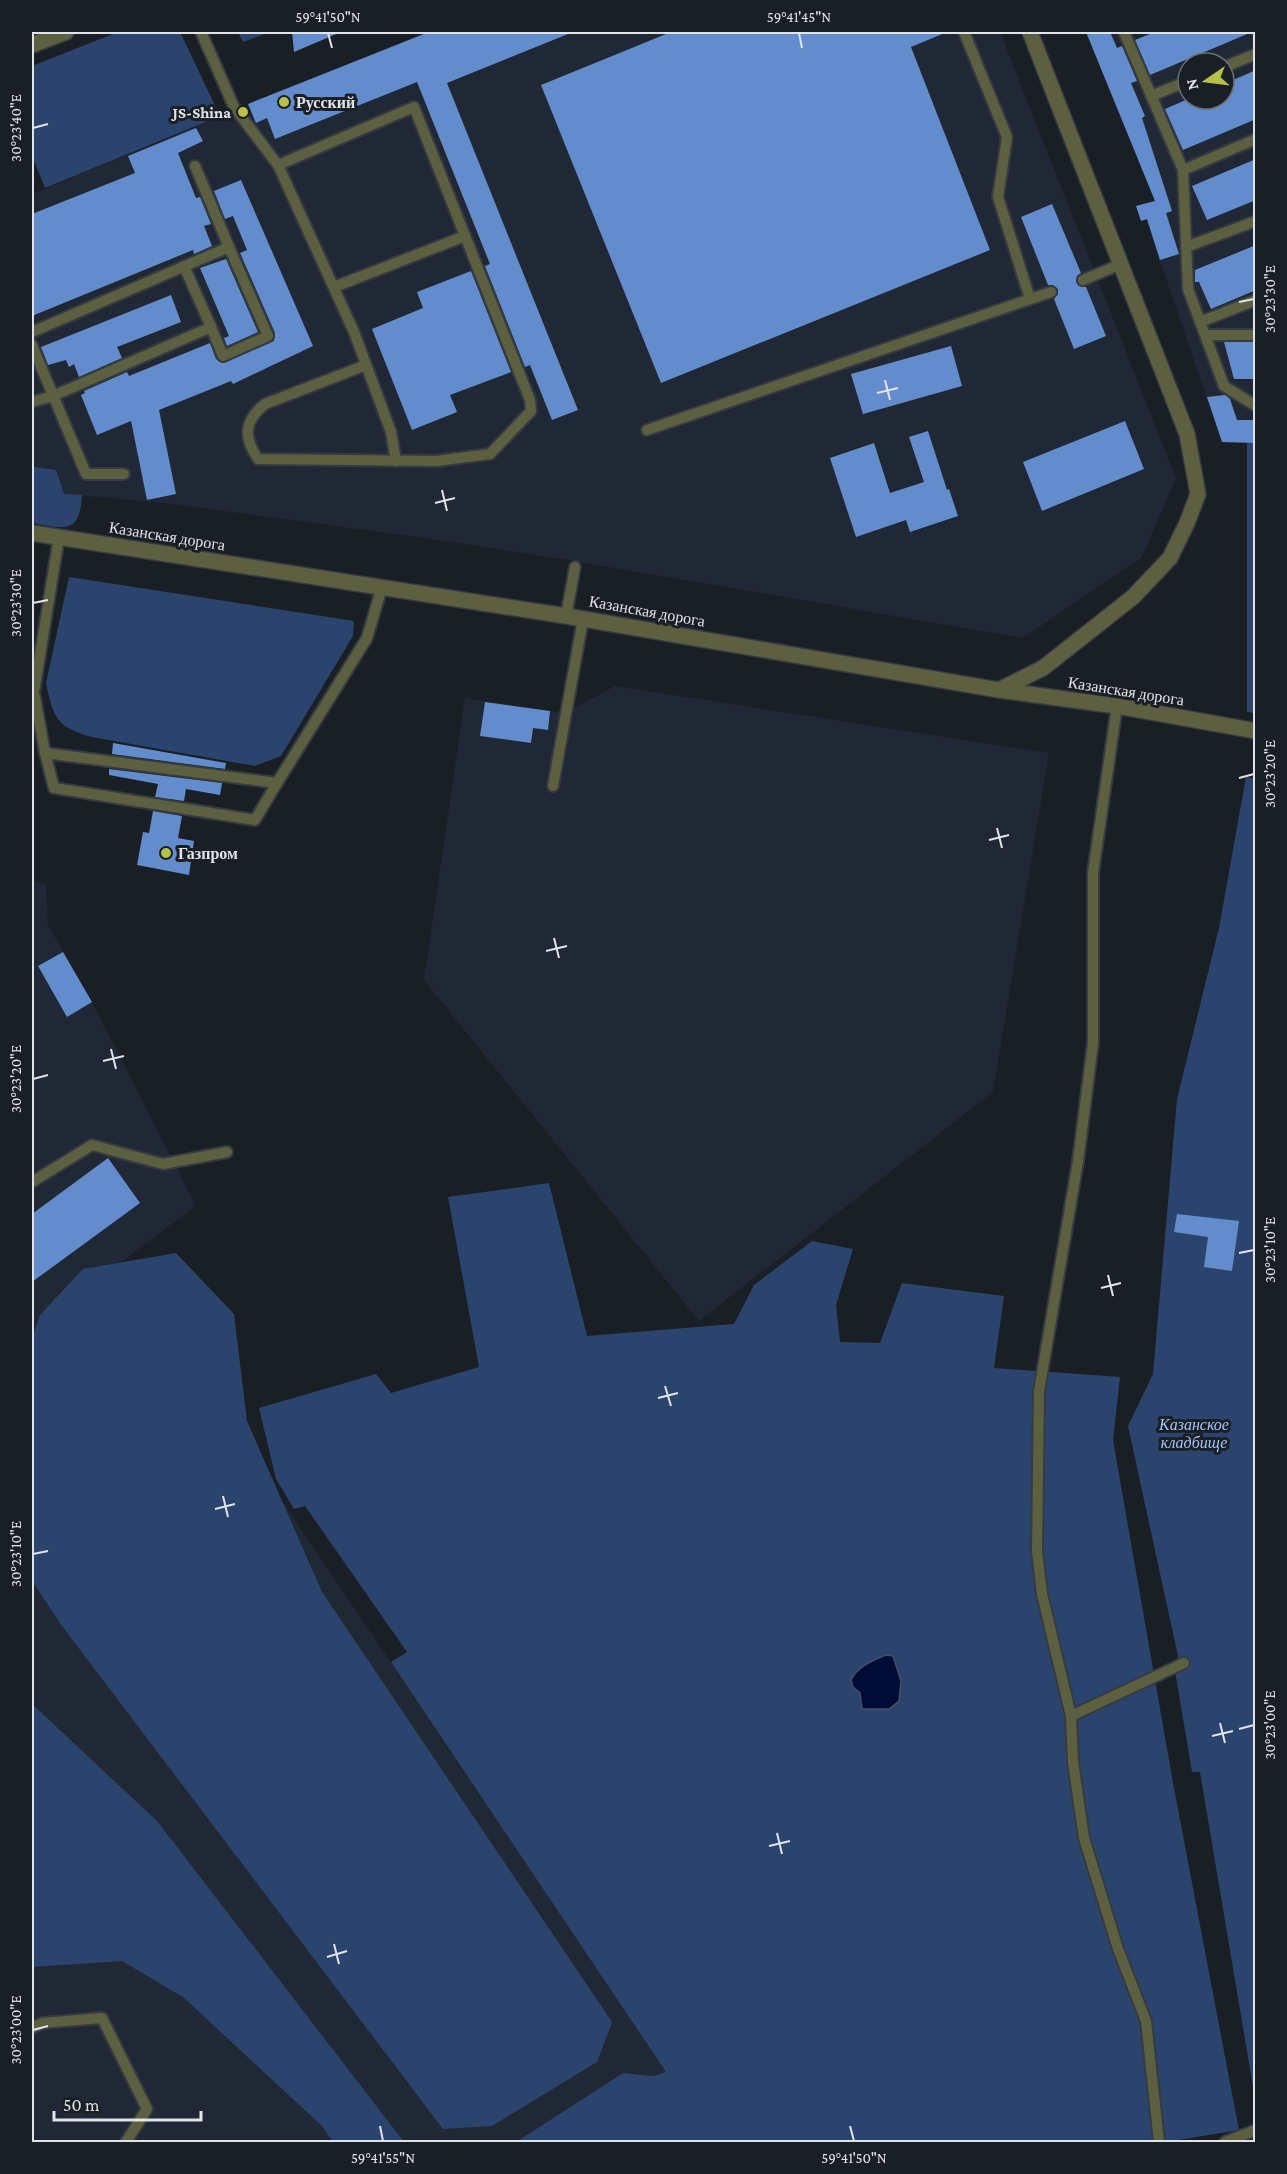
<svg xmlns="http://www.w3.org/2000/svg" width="1287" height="2174" font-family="'Crimson Pro',serif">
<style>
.built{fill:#212835;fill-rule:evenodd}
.green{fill:#2b446d}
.water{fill:#000c36;stroke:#434d6c;stroke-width:1.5}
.building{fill:#638ccc}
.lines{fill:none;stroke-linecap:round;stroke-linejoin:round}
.lane-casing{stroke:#363b41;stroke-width:14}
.street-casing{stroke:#363b41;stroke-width:18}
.lane{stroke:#5c6040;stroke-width:10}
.street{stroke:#5c6040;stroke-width:15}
.ticks{fill:none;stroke:#e0e4e9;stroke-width:2}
.poi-dot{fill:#b7c148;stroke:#1a1f26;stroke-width:2}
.labels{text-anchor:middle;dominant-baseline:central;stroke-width:6;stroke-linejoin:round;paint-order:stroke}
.poi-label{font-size:16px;font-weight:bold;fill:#e0e4e9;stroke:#1a1f26;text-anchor:start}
.street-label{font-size:16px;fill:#e0e4e9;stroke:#1a1f26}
.park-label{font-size:16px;font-style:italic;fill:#a5c5fa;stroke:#1a1f26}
.neatline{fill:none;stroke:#e0e4e9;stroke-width:2}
.ticks-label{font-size:15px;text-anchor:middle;fill:#e0e4e9}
</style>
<rect width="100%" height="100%" fill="#1a1f26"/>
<g class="built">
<path d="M426 32H1000L1176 478 1142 557 1023 638 562 559 432 539 164 503 64 494 32 470V194Z"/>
<path d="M1086 32H1255V443L1222 442 1146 220 1141 221 1136 206 1155 200ZM1188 63H1224V99H1188Z"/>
<path d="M615 686 1049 753 993 1092 699 1321 424 980 465 698 566 713Z"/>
<path d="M32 880 46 885 48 925 92 1002 196 1206 121 1262 667 2072 654 2076 623 2073 516 2142H32Z"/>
</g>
<g class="green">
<path d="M118 32H180L220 116 45 188 32 156V66Z"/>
<path d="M238 32H267V33L243 42Z"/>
<path d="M1247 443H1256L1255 713 1247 712Z"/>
<path d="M34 467 56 470 64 494 82 495C80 536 63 528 32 523V470Z"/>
<path d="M69 577 354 621 353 636 281 756 255 766 92 737C57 728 53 717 46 683Z"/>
<path d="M1246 777 1256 779 1255 2099 1200 1772H1192L1175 1671 1178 1656 1128 1426 1153 1374 1177 1099 1219 928Z"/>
<path d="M549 1183 587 1336 734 1324 754 1285 812 1241 853 1249 836 1305 840 1342 880 1343 902 1283 1004 1296 994 1368 1120 1377 1113 1440 1173 1783 1239 2130 1166 2142H516L623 2073 654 2076 666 2072 391 1662 407 1652 305 1506 294 1509 276 1479 259 1408 376 1374 391 1393 479 1367 448 1197Z"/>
<path d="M176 1253 234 1314 247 1421 322 1592 612 2022 597 2062 492 2126 443 2129 62 1626 32 1581V1338L40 1315 83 1269Z"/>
<path d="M32 1704 157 1821 404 2142H333L322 2126 183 1997 122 1961 32 1967Z"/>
</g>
<path class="water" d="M886 1655 893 1656 901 1681 899 1701 889 1709H862L860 1693 853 1687 851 1680C858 1666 872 1661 886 1655Z"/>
<g class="building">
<path d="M292 32H341L294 52Z"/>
<path d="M429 32H573L447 83 578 410 552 420 530 365 525 367 485 266 490 264 417 82 275 139 267 118 256 123 248 104Z"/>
<path d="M671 32H947L911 47 990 250 661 383 541 85Z"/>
<path d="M1086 32H1110L1117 48 1122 46 1137 81 1131 83 1145 116 1142 118 1172 211 1166 213 1179 254 1160 260 1147 219 1141 221 1136 206 1155 201Z"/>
<path d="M1155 32H1252L1150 75 1135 40Z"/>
<path d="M1256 70V119L1183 150 1165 109 1188 99H1224V84Z"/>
<path d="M196 128 203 141 178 153 196 198 200 197 211 224 204 226 212 246 194 254 193 250 32 316V214L135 173 128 156Z"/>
<path d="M1256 159V200L1207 220 1192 186Z"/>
<path d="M241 180 313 346 233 384 231 381 159 410 176 494 147 500 131 421 97 435 81 395 85 393 84 391 127 372 129 376 210 343 216 359 223 363 274 341 275 333 240 253 247 250 233 216 225 219 214 191Z"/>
<path d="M1052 204 1081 273 1077 276 1076 282 1079 286 1086 287 1106 336 1074 349 1054 299 1058 294V289L1053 285H1048L1021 217Z"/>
<path d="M1256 245V290L1211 309 1199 282H1195V270Z"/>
<path d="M226 259 258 332 227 346 224 338 229 336 200 268Z"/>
<path d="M471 271 511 372 450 395 457 412 412 430 372 329 423 308 417 292Z"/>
<path d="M171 295 181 322 117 347 122 358 79 377 74 364 69 367 66 360 48 365 41 347Z"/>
<path d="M1224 342H1256V379H1234Z"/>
<path d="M951 346 962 386 863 414 851 374Z"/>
<path d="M1225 395 1230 399 1237 420H1256V443L1222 442 1207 397Z"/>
<path d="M1125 421 1144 469 1042 511 1023 462Z"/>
<path d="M928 431 947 490 949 489 958 516 910 532 906 520 856 537 830 458 874 443 890 493 924 482 909 437Z"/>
<path d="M485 702 550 711 548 730 533 728 531 743 480 736Z"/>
<path d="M113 743 226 763 225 769 112 754Z"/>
<path d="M109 769 222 783 220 795 186 789 184 801 155 797 158 784 109 775Z"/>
<path d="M153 811 182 816 178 838 194 841 189 875 137 865 143 832 149 833Z"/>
<path d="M63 952 92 1002 67 1017 38 966Z"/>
<path d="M108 1158 140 1203 32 1282V1214Z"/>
<path d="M1177 1214 1239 1221 1232 1271 1204 1267 1208 1237 1174 1232Z"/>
</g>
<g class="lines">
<g class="lane-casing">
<g id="lane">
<path d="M201 32 234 107 278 165 354 332 391 432 396 461"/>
<path d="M964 32 1007 137 998 197 1030 299"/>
<path d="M1124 32 1183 170 1188 289 1224 386 1256 406"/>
<path d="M1224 67 1256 54"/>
<path d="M1151 96 1188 81"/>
<path d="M278 165 414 107 530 400 531 411 490 454 436 461 258 459C243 437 244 421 265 404L366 365"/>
<path d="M195 166 229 247"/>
<path d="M1183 170 1256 139"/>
<path d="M1186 247 1256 221"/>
<path d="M184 266 211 327"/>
<path d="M1083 280 1121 264"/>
<path d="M334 287 465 236"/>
<path d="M1200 322 1256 300"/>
<path d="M32 332 229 247 268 336 223 356 211 327 53 396 32 402"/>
<path d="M1206 335H1256"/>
<path d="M32 345 86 474H124"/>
<path d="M647 430 1051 292"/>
<path d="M59 537 34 692 45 753 277 783 367 638 382 587"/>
<path d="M566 616 575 567"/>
<path d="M1117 706 1093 873V1043L1078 1161 1039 1391 1037 1551 1042 1594 1071 1716 1073 1762 1084 1838 1118 1949 1146 2021 1159 2142"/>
<path d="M45 753 54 788 255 820 277 783"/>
<path d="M553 786 583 619"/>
<path d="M32 1182 92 1145 163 1164 227 1152"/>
<path d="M1071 1716 1184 1663"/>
<path d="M32 2028 42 2023 102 2018 147 2109 126 2142"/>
<path d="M1225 2142 1256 2130"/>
</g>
</g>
<g class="street-casing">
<g id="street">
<path d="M32 45 66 32"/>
<path d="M32 533 566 616 999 690 1117 706 1256 731"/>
<path d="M999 690 1043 668 1133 597 1170 558 1187 523 1198 494 1187 434 1030 32"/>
</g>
</g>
<use href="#lane" class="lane"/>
<use href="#street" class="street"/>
</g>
<path class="ticks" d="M328 33 332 48M799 33 802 48M33 128 48 124M1239 302 1254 299M885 380 890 400M877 393 898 388M442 490 447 511M435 503 455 498M33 603 48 600M1239 778 1254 774M997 828 1002 848M989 840 1009 835M554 938 559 958M546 951 567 946M111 1049 116 1069M103 1061 124 1056M33 1079 48 1075M1239 1253 1254 1250M1108 1275 1113 1296M1101 1288 1121 1283M665 1386 671 1406M658 1398 678 1393M223 1496 228 1517M215 1509 235 1504M33 1554 48 1551M1220 1723 1225 1743M1239 1729 1254 1725M1212 1736 1233 1731M777 1833 782 1854M769 1846 790 1841M334 1944 339 1964M327 1957 347 1951M33 2030 48 2026M380 2126 383 2141M850 2126 854 2141"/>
<g class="poi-dot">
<circle cx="284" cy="102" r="6"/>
<circle cx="243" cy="112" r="6"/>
<circle cx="166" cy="853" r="6"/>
</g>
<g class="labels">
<g class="poi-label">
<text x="296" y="102">Русский</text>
<text x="231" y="112" text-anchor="end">JS-Shina</text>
<text x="178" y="853">Газпром</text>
</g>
<g class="street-label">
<text transform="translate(167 536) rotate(9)">Казанская дорога</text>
<text transform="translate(647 611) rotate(10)">Казанская дорога</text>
<text transform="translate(1126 691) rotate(9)">Казанская дорога</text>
</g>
<g class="park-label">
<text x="1194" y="1424">Казанское<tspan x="1194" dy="18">кладбище</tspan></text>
</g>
</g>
<rect width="1287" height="2174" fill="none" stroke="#1a1f26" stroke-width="66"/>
<g transform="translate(1206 81) rotate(256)"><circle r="28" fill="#1a1f26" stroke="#696e74" stroke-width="1.5"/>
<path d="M0-4.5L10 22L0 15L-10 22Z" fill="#b7c148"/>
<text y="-9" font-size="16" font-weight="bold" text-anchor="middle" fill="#e0e4e9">N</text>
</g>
<path d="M54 2111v9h147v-9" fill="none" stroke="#e0e4e9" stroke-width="3"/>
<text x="63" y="2111" font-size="18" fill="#e0e4e9" stroke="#1a1f26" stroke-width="4.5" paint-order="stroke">50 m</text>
<rect x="33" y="33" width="1221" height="2108" class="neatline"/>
<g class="ticks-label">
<text x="328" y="22">59°41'50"N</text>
<text x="799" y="22">59°41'45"N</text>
<text transform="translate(16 128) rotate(-90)" y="5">30°23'40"E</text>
<text transform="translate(1270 299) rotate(-90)" y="5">30°23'30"E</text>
<text transform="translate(16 603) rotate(-90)" y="5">30°23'30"E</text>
<text transform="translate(1270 774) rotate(-90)" y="5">30°23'20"E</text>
<text transform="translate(16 1079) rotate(-90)" y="5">30°23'20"E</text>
<text transform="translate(1270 1250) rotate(-90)" y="5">30°23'10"E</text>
<text transform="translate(16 1554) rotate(-90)" y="5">30°23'10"E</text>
<text transform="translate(1270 1725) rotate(-90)" y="5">30°23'00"E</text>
<text transform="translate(16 2030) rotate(-90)" y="5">30°23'00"E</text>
<text x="383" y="2163">59°41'55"N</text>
<text x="854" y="2163">59°41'50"N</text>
</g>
</svg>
